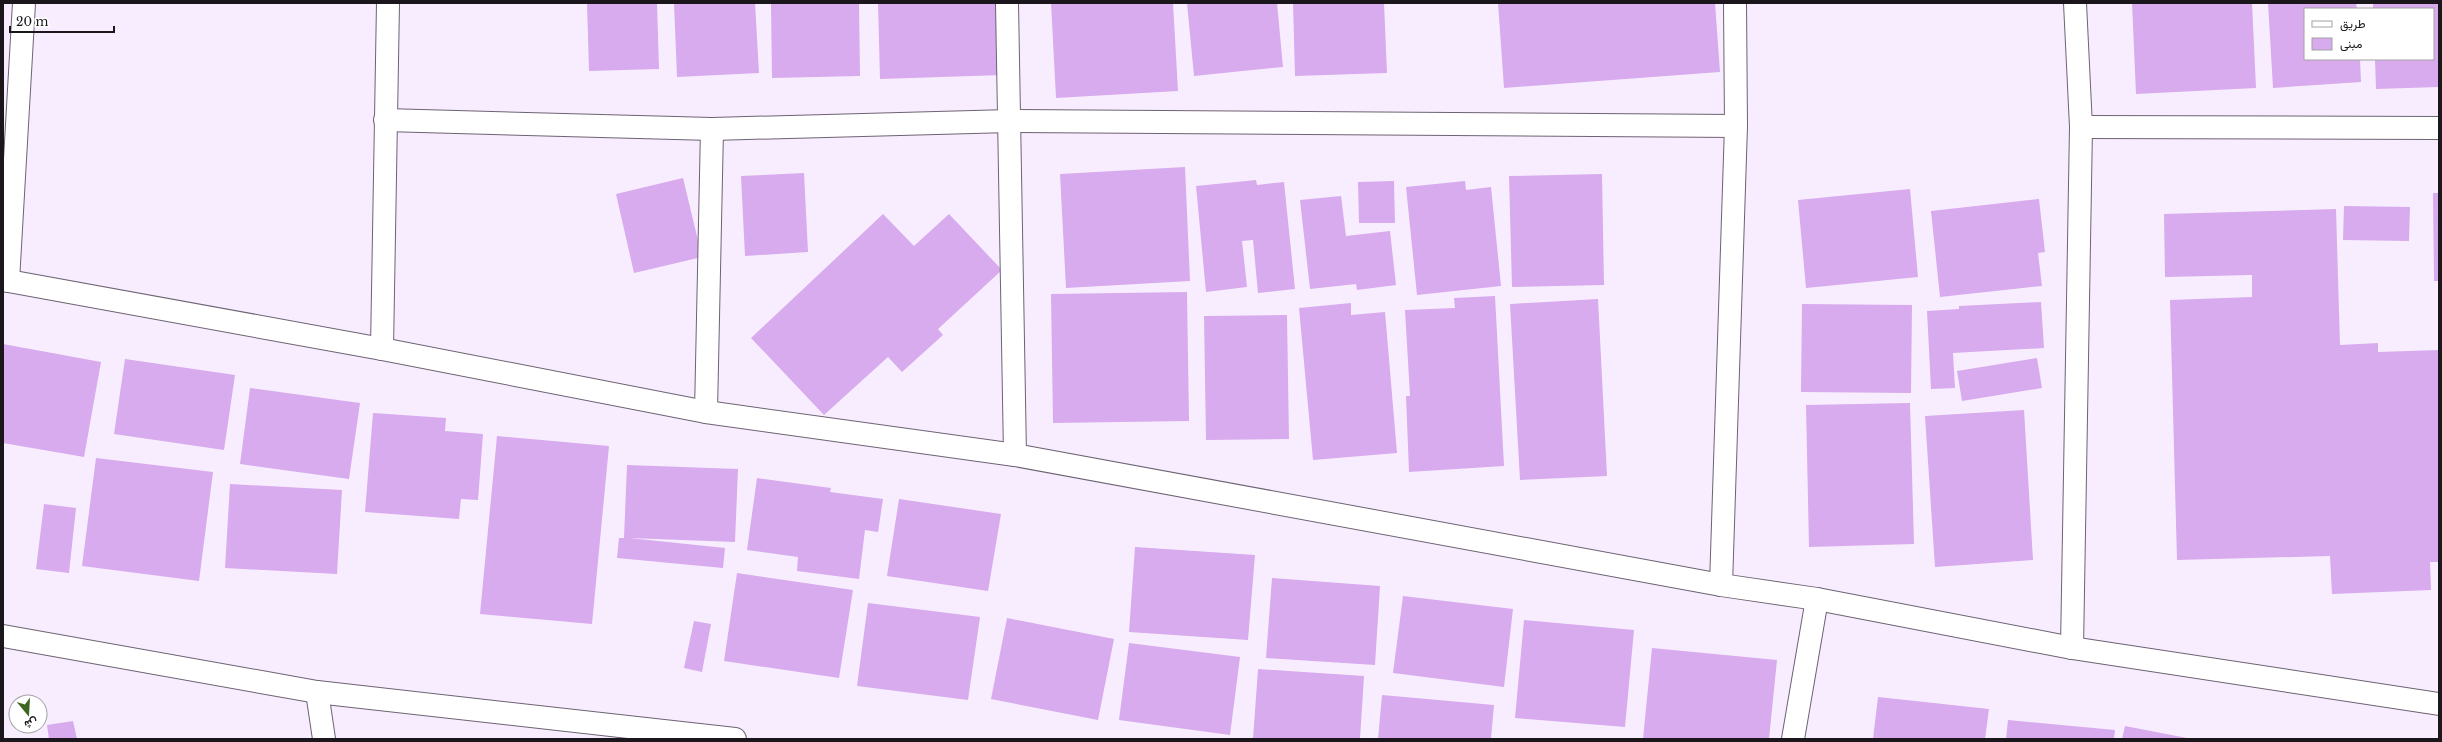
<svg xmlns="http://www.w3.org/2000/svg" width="2442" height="742" font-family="'Libre Baskerville',Vazirmatn,serif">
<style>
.building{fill:#d7abed}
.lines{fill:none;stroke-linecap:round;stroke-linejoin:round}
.street-casing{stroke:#6d6372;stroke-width:24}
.street{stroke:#fff;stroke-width:22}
</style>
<rect width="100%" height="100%" fill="#f8edff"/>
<g class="building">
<path d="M587 3H657L659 69 589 71Z"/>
<path d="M674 3H755L759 73 677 77Z"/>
<path d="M771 3H859L860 76 772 78Z"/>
<path d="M878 3H1001L1003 75 880 79Z"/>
<path d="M1051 3H1173L1178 91 1056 98Z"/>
<path d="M1187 3H1277L1283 67 1194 76Z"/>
<path d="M1293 3H1384L1387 73 1295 76Z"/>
<path d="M1498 3H1715L1720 72 1504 88Z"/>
<path d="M2132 3H2252L2256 88 2136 94Z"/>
<path d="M2268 3H2356L2357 9H2305V59H2360L2361 82 2273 88Z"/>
<path d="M2373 3H2439V87L2376 89 2375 59H2433V9H2373Z"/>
<path d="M1185 167 1190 281 1066 288 1060 174Z"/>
<path d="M804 173 808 252 745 256 741 176Z"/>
<path d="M1602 174 1604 285 1512 287 1509 176Z"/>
<path d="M683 178 702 257 634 273 616 194Z"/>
<path d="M1256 180 1257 185 1284 182 1295 289 1258 293 1253 240 1242 241 1247 287 1206 292 1196 186Z"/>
<path d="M1394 181 1395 223H1359L1358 182Z"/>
<path d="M1465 181 1466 190 1491 187 1501 286 1417 295 1406 187Z"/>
<path d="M1910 189 1918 277 1806 288 1798 200Z"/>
<path d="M2433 193H2439V281H2434Z"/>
<path d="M1341 196 1346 236 1390 231 1396 285 1357 290 1356 284 1310 289 1300 200Z"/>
<path d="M2039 199 2045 252 2038 253 2042 286 1940 297 1931 211Z"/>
<path d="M2344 206 2410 207 2409 241 2343 240Z"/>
<path d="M2336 209 2340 345 2378 343V352L2439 350V562H2430L2431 590 2332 594 2330 556 2177 560 2170 300 2252 297V275L2165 277 2164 214Z"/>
<path d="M883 214 914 246 949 214 1002 270 938 329 943 335 902 372 888 357 824 415 751 338Z"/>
<path d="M1187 292 1189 421 1053 423 1051 294Z"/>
<path d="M1495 296 1504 466 1409 472 1406 396H1410L1405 310 1455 308 1454 298Z"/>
<path d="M1598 299 1607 476 1520 480 1510 304Z"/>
<path d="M2041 302 2044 348 1953 353 1955 388 1931 389 1927 311 1959 309V306Z"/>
<path d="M1351 303V315L1385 312 1397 453 1313 460 1299 308Z"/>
<path d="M1802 304 1912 305 1911 393 1801 392Z"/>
<path d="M1287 315 1289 439 1206 440 1204 316Z"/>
<path d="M3 344 101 362 84 457 3 443Z"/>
<path d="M2037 358 2042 388 1962 401 1957 371Z"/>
<path d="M125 359 235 375 224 450 114 434Z"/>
<path d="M250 388 360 403 349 479 240 464Z"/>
<path d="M1910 403 1914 544 1809 547 1806 405Z"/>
<path d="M2024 410 2033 560 1935 567 1925 416Z"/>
<path d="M373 413 446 418 445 431 483 434 478 500 461 499 459 519 365 512Z"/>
<path d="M497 436 609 446 592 624 480 614Z"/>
<path d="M96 458 213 472 199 581 82 566Z"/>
<path d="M627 465 738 469 735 542 629 538 725 548 723 568 617 558 619 538H624Z"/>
<path d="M757 478 831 488 830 492 883 499 878 532 865 530 859 579 797 571 798 557 747 550Z"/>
<path d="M230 484 342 490 337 574 225 568Z"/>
<path d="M899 499 1001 514 988 591 887 576Z"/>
<path d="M44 504 76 508 69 573 36 569Z"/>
<path d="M1135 547 1255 555 1248 640 1129 632Z"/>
<path d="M737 573 853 590 839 678 724 661Z"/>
<path d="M1272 578 1380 586 1375 665 1266 658Z"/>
<path d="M1403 596 1513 609 1504 687 1393 673Z"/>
<path d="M868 603 980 617 968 700 857 686Z"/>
<path d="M1007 618 1114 639 1098 720 991 699Z"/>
<path d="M1524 620 1634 630 1625 727 1515 718Z"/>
<path d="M694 621 711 624 702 672 684 668Z"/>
<path d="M1129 643 1240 657 1230 735 1119 720Z"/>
<path d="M1652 648 1777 660 1769 739H1643Z"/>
<path d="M1258 669 1364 676 1360 739H1253Z"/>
<path d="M1382 695 1494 705 1491 739H1378Z"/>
<path d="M1878 697 1989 709 1985 739H1873Z"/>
<path d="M2008 720 2115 730 2114 739H2006Z"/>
<path d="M73 721 77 739H49L47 725Z"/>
<path d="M2125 726 2187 738V739H2122Z"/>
</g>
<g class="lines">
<g class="street-casing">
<g id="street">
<path d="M1007 3 1015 455"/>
<path d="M385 120 712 129 1010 121 1736 126"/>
<path d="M2081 127 2439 128"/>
<path d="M3 280 382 349 706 412 1015 455 1721 585 1817 599 2072 648 2439 704"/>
<path d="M8 281 24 3"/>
<path d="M382 349 388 3"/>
<path d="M706 412 712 129"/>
<path d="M1721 585 1736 126 1735 3"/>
<path d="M3 636 317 692 735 739"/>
<path d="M2072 648 2081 127 2075 3"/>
<path d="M317 692 324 739"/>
<path d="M1793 739 1817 599"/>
</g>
</g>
<use href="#street" class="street"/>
</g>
<rect width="2442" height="742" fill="none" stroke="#1a161c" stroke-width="8"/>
<rect x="2304" y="8" width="130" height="52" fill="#ffffff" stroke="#a3a2a4"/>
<rect x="2312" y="21" width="20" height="6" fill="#ffffff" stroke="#a3a2a4"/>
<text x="2340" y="28" font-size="12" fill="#1a161c">طريق</text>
<rect x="2312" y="38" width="20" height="12" fill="#d7abed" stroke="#a3a2a4"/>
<text x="2340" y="48" font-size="12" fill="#1a161c">مبنى</text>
<g transform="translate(28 714) rotate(162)"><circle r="19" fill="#ffffff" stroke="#a3a2a4"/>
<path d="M0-3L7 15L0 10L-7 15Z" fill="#3f6621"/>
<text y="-6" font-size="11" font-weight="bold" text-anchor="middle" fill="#1a161c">ش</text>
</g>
<path d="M10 26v6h104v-6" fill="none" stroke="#1a161c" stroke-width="2"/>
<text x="16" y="26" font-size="12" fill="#1a161c" stroke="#ffffff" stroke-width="3" paint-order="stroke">20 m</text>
</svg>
